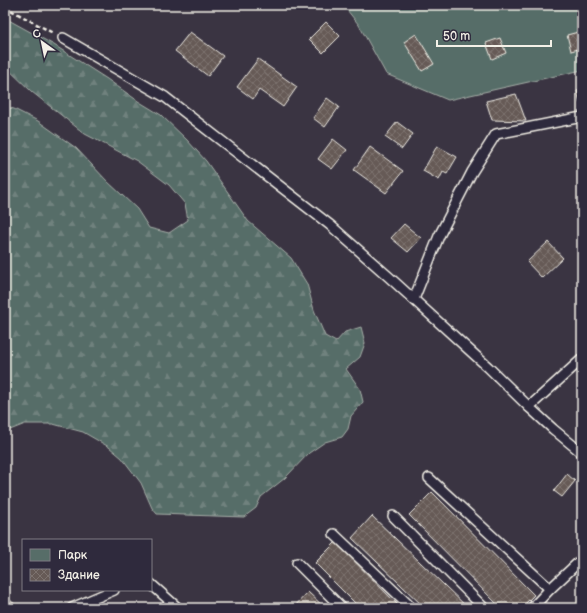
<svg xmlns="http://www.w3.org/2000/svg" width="587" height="613" font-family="'Balsamiq Sans',sans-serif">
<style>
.green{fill:#576d68;stroke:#a6afa8}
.forest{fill:url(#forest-firs);stroke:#a6afa8}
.building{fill:url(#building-cross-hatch);stroke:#f4f1e8}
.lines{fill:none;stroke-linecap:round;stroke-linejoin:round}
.lane-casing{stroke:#f4f1e8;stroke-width:12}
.path{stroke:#f4f1e8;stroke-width:2.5;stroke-dasharray:4 3;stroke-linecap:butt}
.lane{stroke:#2f2a3d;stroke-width:9}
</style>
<defs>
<pattern id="forest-firs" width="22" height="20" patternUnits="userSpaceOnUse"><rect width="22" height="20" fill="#576d68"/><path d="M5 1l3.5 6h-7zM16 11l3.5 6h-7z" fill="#70827e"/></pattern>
<pattern id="building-cross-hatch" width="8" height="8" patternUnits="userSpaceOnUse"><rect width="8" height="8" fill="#665a56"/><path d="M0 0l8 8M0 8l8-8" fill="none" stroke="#7c726e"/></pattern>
</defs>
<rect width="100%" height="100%" fill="#3a3442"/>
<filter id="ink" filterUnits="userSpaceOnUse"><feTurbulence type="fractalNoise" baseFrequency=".025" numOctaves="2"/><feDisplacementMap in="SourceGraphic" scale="8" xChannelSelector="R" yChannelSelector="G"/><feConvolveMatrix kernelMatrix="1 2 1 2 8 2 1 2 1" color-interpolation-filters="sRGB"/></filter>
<g filter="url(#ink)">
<path class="green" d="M343 5H582V70L448 100 386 74 359 25Z"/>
<path class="forest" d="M5 18 54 45 107 79 138 101 161 115 187 140 206 161 248 221 291 258 307 284 314 310 325 336 336 342 345 332 361 327 365 343 360 357 346 369 360 389 363 402 351 416 348 429 342 437 325 442 309 453 285 478 261 497 256 508 244 517 157 514 152 508 141 483 122 458 109 447 83 432 53 424H25L5 432V107L14 109 38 121 76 148 107 181 137 209 149 228 169 233 188 220 185 204 169 185 137 161 85 134 32 92 5 66Z"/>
<g class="building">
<path d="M326 22 340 36 323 53 309 39Z"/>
<path d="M582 31V48L571 51 567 35Z"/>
<path d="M190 32 223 56 208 76 175 51Z"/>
<path d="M416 34 434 64 422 71 404 42Z"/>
<path d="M500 38 506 53 492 59 486 43Z"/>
<path d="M258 59 297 87 283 107 259 90 253 99 237 87Z"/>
<path d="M582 90V110L577 91Z"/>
<path d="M516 94 526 121 492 120 486 101Z"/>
<path d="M327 98 339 107 325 127 313 118Z"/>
<path d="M397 122 413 134 402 149 385 137Z"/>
<path d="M333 139 347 150 332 169 318 159Z"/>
<path d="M437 146 457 157 447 174 443 172 439 180 423 171Z"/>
<path d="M370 147 403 171 386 193 354 170Z"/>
<path d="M404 224 421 238 408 252 391 238Z"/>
<path d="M548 242 563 258 542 278 527 262Z"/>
<path d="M567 474 575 481 562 497 554 491Z"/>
<path d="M432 492 534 595 521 608H501L409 515Z"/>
<path d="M372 516 468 608H425L352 538Z"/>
<path d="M336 542 401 608H360L315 563Z"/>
<path d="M308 592 325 608H293Z"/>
<path d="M5 596 16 605 13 608H5Z"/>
</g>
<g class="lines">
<g class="lane-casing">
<g id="lane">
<path d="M63 38 165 97 330 225 389 277 488 367 529 407"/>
<path d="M414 299 439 236 472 172 496 134 582 117"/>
<path d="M582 359 529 407 553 429 582 453"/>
<path d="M429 478 550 589 582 559"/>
<path d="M393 516 484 608"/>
<path d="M334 534 412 608"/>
<path d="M297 563 342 608"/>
<path d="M151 584 178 608"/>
<path d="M72 608 114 590"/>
<path d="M532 608 550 589"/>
</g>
</g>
<path class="path" d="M5 7 53 33"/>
<use href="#lane" class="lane"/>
</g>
</g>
<rect width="587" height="613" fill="none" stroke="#2f2a3d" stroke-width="20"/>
<rect x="10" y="10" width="567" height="593" fill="none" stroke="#f4f1e8" stroke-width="1.5" filter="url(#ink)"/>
<rect x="22" y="539" width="130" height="52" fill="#2f2a3d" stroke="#7e7a81"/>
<rect x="30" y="549" width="20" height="12" fill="#576d68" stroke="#7e7a81"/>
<text x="58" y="559" font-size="12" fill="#f4f1e8">Парк</text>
<rect x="30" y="569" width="20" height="12" fill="url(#building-cross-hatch)" stroke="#7e7a81"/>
<text x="58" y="579" font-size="12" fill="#f4f1e8">Здание</text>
<g transform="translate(42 42) rotate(327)" stroke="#2f2a3d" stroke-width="3" paint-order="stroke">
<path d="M0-3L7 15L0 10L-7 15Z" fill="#f4f1e8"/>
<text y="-6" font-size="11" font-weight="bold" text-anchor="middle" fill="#f4f1e8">С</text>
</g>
<path d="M437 40v6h114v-6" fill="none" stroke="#f4f1e8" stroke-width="2"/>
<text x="443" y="40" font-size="12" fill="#f4f1e8" stroke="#2f2a3d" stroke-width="3" paint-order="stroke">50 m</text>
</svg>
